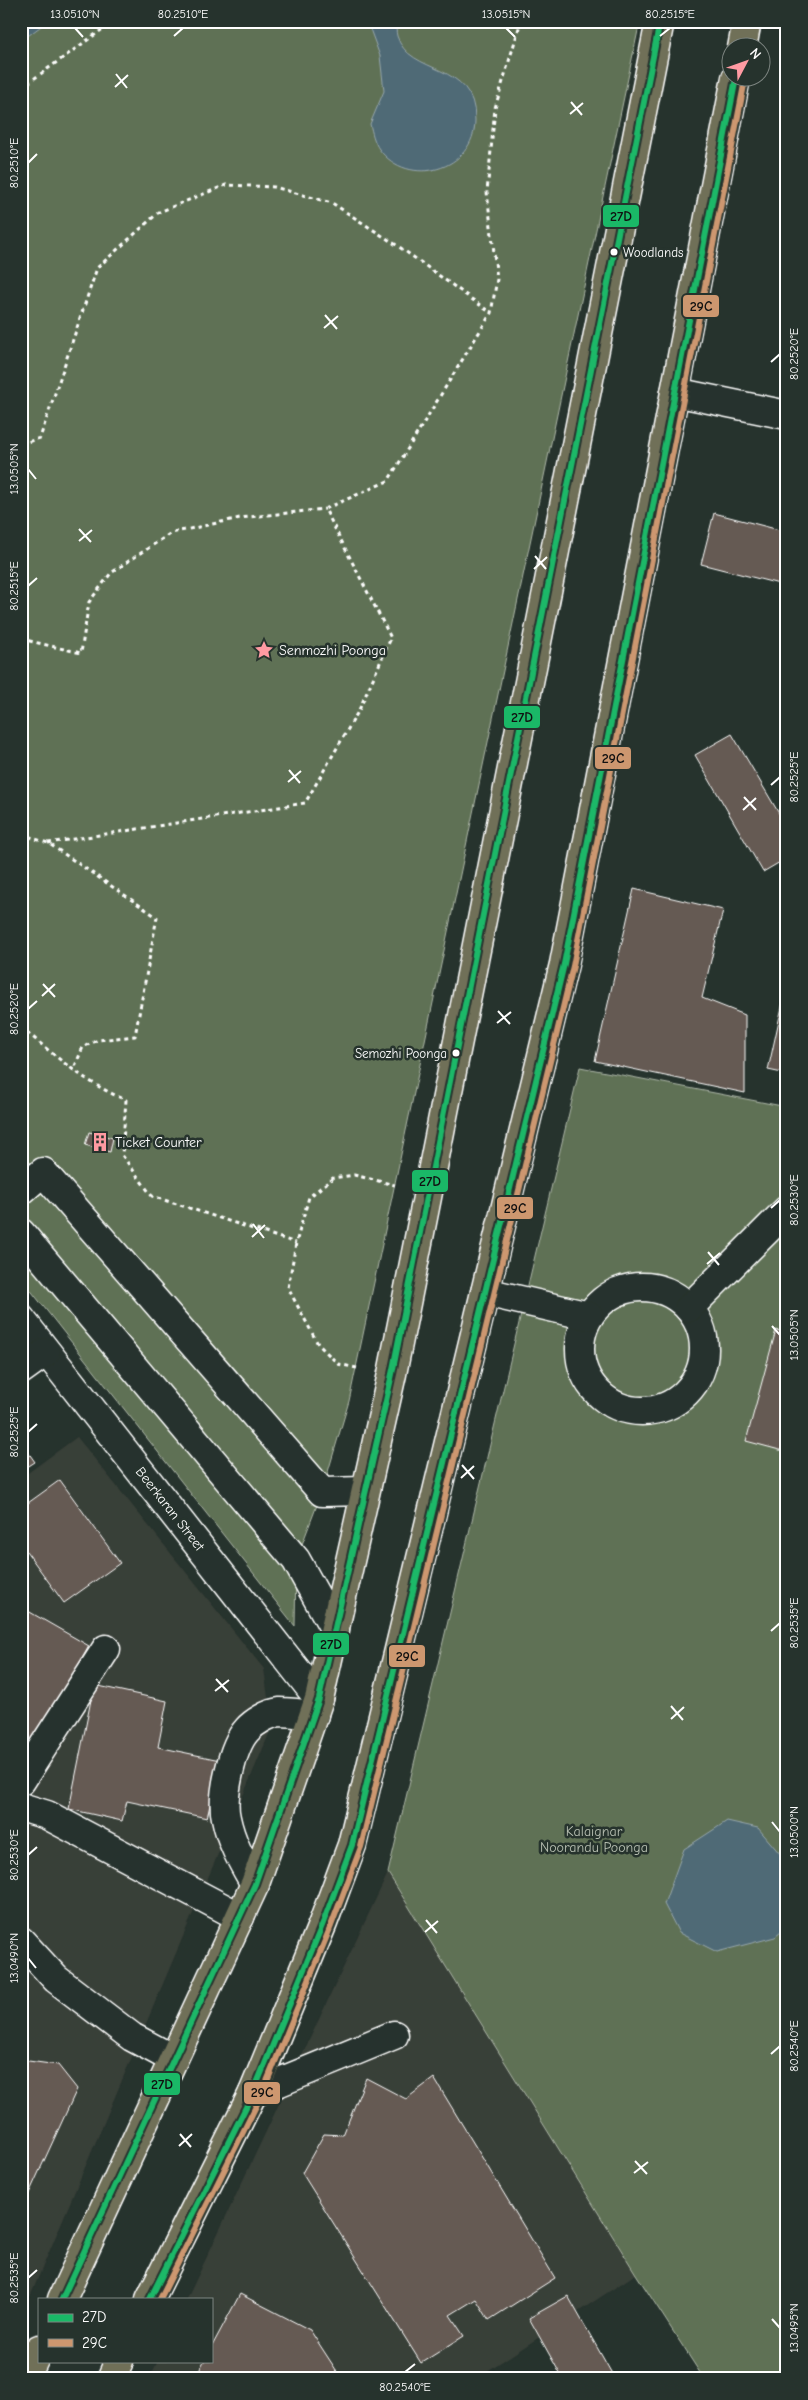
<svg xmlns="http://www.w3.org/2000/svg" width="808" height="2400" font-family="'Comic Neue',sans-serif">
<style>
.built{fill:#393f38}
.green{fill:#5f7154;stroke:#afb8aa}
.water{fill:#506b76;stroke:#96a6ad}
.building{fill:#655a53;stroke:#fff}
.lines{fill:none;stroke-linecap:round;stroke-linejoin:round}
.minor-casing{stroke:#fff;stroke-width:31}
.major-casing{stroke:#fff;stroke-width:31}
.path{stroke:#fff;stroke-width:3;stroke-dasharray:4 4;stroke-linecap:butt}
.minor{stroke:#26332d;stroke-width:28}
.major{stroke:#706f59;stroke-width:28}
.bus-1-casing{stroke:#26332d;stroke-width:10}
.bus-2-casing{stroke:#26332d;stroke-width:10}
.bus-1{stroke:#1ab867;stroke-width:6}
.bus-2{stroke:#cd976f;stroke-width:6}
.ticks{fill:none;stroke:#fff;stroke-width:2}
.bus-dot{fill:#fff;stroke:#26332d;stroke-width:2}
.labels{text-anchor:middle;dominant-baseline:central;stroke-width:5;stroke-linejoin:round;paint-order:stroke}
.bus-label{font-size:13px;fill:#fff;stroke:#26332d;text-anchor:start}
.poi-label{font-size:14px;fill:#fff;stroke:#26332d;text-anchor:start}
.street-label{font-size:14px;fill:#fff;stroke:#26332d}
.park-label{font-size:14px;fill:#b7bfb2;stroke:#26332d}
.line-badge{stroke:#26332d;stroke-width:2}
.pale-badge-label{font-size:14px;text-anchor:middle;font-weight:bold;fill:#111}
.neatline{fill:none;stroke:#fff;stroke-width:2}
.ticks-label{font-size:12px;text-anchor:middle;fill:#fff}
</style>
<rect width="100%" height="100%" fill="#26332d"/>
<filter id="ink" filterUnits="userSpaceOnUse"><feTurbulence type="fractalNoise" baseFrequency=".02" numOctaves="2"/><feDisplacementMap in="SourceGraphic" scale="10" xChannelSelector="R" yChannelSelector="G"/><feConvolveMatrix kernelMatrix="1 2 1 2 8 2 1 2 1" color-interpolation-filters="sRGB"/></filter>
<g filter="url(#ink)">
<g class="built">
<path d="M77 1437 264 1669 272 1727 21 2318V1478Z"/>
<path d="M388 1873 636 2274 475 2379H149L158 2361H211V2299H187Z"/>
</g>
<g class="green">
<path d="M21 21H640L349 1401 322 1492 296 1560 295 1626 21 1278Z"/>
<path d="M580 1067 787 1107V2379H704L636 2274 388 1873Z"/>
</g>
<g class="water">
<path d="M21 21H48L21 41Z"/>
<path d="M367 21H396C396 26 396 32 397 36 409 76 476 61 475 120 475 171 408 189 379 149 374 142 372 132 370 124L384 91 380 56Z"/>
<path d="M727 1821 758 1828 787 1862V1927L775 1937 717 1952 679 1933 664 1904 684 1849Z"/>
</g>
<g class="building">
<path d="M714 513 787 532V586L701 564Z"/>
<path d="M732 734 787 827V858L763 872 695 755Z"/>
<path d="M634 889 723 910 702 998 745 1015V1093L595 1061Z"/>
<path d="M787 984V1074L768 1070Z"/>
<path d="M89 1132 113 1138 110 1152 85 1145Z"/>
<path d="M776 1330 787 1333V1452L746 1441Z"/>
<path d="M21 1442 35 1462 21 1471Z"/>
<path d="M60 1480 120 1563 64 1603 21 1544V1508Z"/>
<path d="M21 1607 89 1646 29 1753 21 1748Z"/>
<path d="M94 1685 167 1701 158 1747 220 1760 207 1818 127 1801 122 1821 69 1809Z"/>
<path d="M21 2060 58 2065 77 2089 26 2200 21 2194Z"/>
<path d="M366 2078 406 2099 434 2078 555 2278 489 2320 476 2299 450 2315 464 2336 421 2363 302 2173 324 2134 343 2135Z"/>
<path d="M240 2294 310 2330 342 2379H195L204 2361H211V2348Z"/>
<path d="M568 2296 615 2379H563L529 2318Z"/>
</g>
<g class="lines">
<g class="minor-casing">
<g id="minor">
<path d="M675 392 787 415"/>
<path d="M21 1191 43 1172 322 1492 365 1491"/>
<path d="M21 1233 296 1560 335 1630"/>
<circle cx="642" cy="1349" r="62"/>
<path d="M485 1292 589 1316"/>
<path d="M689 1308 787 1210"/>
<path d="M21 1319 319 1699"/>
<path d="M21 1370 46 1352"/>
<path d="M21 1781 106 1649"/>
<path d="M21 1807 47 1815 240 1917"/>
<path d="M255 1884C243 1863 231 1843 226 1818 221 1798 232 1746 247 1730 254 1722 269 1713 280 1712 291 1712 303 1714 314 1715"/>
<path d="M21 1941 56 1979 132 2037 173 2059"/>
<path d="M253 2093 394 2035"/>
</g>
</g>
<g class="major-casing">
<g id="major">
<path d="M742 48 747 21"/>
<path d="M62 2299 255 1884 319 1699 392 1374 660 21"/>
<path d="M150 2299 253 2093 323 1923 352 1845 564 964 736 78"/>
<path d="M25 2379 39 2349"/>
<path d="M111 2379 119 2361"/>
</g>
</g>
<g class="path">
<path d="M21 88 114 21"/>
<path d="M21 444 40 438 97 268 159 212 226 185 274 187 332 203 398 246 491 313"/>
<path d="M21 639 81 653 89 602 111 573 171 533 240 518 325 509"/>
<path d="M21 834 48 843 157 917 135 1036 98 1040 83 1047 73 1071"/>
<path d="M48 843 305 803 359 710 391 638 325 509 388 481 491 313 497 279 487 192 495 108 521 21"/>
<path d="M21 1027C55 1056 85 1083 126 1100L122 1155 152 1196 296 1243"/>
<path d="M357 1368 338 1364 318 1344 288 1288 296 1243 309 1197 333 1178 354 1175 395 1185"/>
</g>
<use href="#minor" class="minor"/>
<use href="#major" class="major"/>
<g class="bus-1-casing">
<g id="bus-1">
<path d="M62 2299 255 1884 319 1699 392 1374 660 21"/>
<path d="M150 2299 253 2093 323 1923 352 1845 564 964 736 78"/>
</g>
</g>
<g class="bus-2-casing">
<path id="bus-2" d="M160 2299 261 2096 331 1926 361 1847 573 966 745 80"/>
</g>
<use href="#bus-1" class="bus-1"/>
<use href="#bus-2" class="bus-2"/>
</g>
</g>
<path class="ticks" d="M75 28 83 37M506 28 515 37M174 36 183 28M660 36 670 28M116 74 127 88M115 87 128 75M571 102 582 115M570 114 583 103M28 163 37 154M325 315 337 329M324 328 338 316M771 362 780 354M28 469 36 479M79 529 91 542M79 541 92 530M535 556 546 569M534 569 547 557M28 586 37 578M289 770 300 783M288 782 301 771M771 785 780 777M744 797 756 810M743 810 756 798M43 984 55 997M42 996 55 984M28 1009 37 1001M498 1011 510 1024M497 1023 511 1012M771 1208 780 1200M253 1224 264 1238M252 1237 265 1225M708 1252 719 1265M707 1264 720 1253M772 1326 780 1335M28 1432 37 1424M462 1465 474 1479M461 1478 474 1466M771 1631 780 1623M216 1679 228 1692M215 1691 229 1680M671 1706 683 1720M671 1719 684 1707M772 1822 780 1832M28 1855 37 1847M426 1920 437 1933M425 1932 438 1921M28 1958 36 1968M771 2054 780 2046M180 2134 191 2147M179 2146 192 2134M635 2161 647 2174M634 2173 648 2162M28 2278 37 2270M772 2319 780 2328M405 2372 415 2364"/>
<defs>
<g id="sight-bare" transform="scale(1.5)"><path d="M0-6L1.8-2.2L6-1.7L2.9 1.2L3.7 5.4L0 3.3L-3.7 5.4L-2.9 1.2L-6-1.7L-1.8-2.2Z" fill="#ff9aa2" stroke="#26332d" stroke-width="2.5" paint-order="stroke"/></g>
<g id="building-bare" transform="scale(1.5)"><path d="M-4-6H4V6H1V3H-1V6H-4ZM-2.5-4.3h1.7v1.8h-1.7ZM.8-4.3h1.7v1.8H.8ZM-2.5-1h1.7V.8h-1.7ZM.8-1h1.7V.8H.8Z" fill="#ff9aa2" stroke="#26332d" stroke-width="2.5" paint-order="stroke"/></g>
</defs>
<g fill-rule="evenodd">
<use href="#sight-bare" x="264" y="650"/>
<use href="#building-bare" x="100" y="1142"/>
</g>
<g class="bus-dot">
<circle cx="614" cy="252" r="4.5"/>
<circle cx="456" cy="1053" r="4.5"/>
</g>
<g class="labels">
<g class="bus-label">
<text x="623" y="252">Woodlands</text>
<text x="447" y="1053" text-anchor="end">Semozhi Poonga</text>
</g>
<g class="poi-label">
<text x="279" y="650">Senmozhi Poonga</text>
<text x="115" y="1142">Ticket Counter</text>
</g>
<g class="street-label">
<text transform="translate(170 1509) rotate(52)">Beerkaran Street</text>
</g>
<g class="park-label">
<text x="594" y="1831">Kalaignar<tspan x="594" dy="16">Noorandu Poonga</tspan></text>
</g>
</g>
<g class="line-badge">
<rect x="602" y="204" width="38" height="24" rx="5" fill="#1ab867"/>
<rect x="682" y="294" width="38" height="24" rx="5" fill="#cd976f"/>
<rect x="503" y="705" width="38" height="24" rx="5" fill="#1ab867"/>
<rect x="594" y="746" width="38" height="24" rx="5" fill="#cd976f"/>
<rect x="411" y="1169" width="38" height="24" rx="5" fill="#1ab867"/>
<rect x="496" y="1196" width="38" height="24" rx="5" fill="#cd976f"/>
<rect x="312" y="1632" width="38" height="24" rx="5" fill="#1ab867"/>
<rect x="388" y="1644" width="38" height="24" rx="5" fill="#cd976f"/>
<rect x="143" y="2072" width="38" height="24" rx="5" fill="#1ab867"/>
<rect x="243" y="2081" width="38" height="24" rx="5" fill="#cd976f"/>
</g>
<g class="pale-badge-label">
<text x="621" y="221">27D</text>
<text x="701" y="311">29C</text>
<text x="522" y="722">27D</text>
<text x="613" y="763">29C</text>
<text x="430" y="1186">27D</text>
<text x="515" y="1213">29C</text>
<text x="331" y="1649">27D</text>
<text x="407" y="1661">29C</text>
<text x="162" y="2089">27D</text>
<text x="262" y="2097">29C</text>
</g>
<rect width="808" height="2400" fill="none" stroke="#26332d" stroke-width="55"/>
<rect x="38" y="2298" width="175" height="65" fill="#26332d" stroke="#7d8581"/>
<rect x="48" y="2314" width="25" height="8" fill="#1ab867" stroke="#7d8581"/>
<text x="82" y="2322" font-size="15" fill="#ffffff">27D</text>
<rect x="48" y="2339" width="25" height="8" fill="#cd976f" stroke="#7d8581"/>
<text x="82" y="2348" font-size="15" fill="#ffffff">29C</text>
<g transform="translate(746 62) rotate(49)"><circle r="24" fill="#26332d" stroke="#7d8581"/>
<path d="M0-4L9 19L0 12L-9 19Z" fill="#ff9aa2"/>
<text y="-8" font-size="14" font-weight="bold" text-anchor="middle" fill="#ffffff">N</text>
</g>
<rect x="28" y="28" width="752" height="2344" class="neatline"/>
<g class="ticks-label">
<text x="75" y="18">13.0510°N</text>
<text x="183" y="18">80.2510°E</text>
<text x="506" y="18">13.0515°N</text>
<text x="670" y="18">80.2515°E</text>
<text transform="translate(14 163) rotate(-90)" y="4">80.2510°E</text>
<text transform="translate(794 354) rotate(-90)" y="4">80.2520°E</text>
<text transform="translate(14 469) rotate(-90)" y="4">13.0505°N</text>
<text transform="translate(14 586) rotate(-90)" y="4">80.2515°E</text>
<text transform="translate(794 777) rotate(-90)" y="4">80.2525°E</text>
<text transform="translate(14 1009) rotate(-90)" y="4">80.2520°E</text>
<text transform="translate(794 1200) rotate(-90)" y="4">80.2530°E</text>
<text transform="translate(794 1335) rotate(-90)" y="4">13.0505°N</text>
<text transform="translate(14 1432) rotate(-90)" y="4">80.2525°E</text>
<text transform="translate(794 1623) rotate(-90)" y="4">80.2535°E</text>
<text transform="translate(794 1832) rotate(-90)" y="4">13.0500°N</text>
<text transform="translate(14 1855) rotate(-90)" y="4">80.2530°E</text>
<text transform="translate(14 1958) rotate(-90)" y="4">13.0490°N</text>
<text transform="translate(794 2046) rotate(-90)" y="4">80.2540°E</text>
<text transform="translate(14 2278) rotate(-90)" y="4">80.2535°E</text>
<text transform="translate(794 2328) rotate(-90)" y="4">13.0495°N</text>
<text x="405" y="2391">80.2540°E</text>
</g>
</svg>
